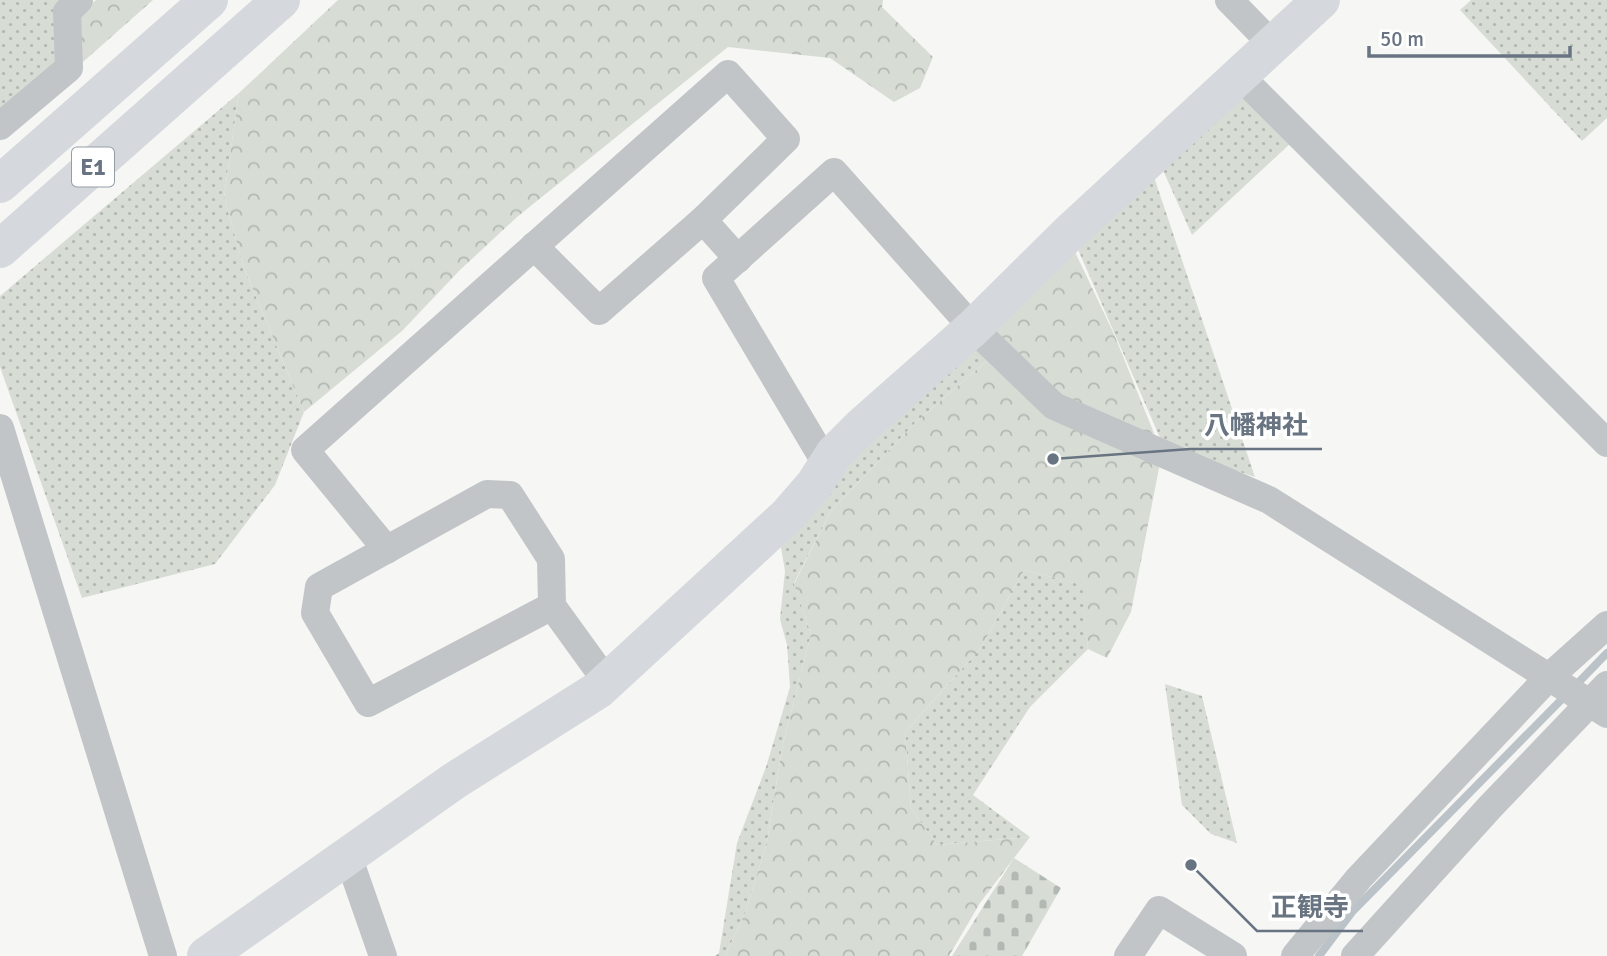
<svg xmlns="http://www.w3.org/2000/svg" width="1607" height="956" font-family="Signika,'Noto Sans JP',sans-serif">
<style>
.green{fill:url(#green-dots)}
.forest{fill:url(#forest-crowns)}
.cemetery{fill:url(#cemetery-stones)}
.lines{fill:none;stroke-linecap:round;stroke-linejoin:round}
.stream{stroke:#bbc3c8;stroke-width:8}
.street{stroke:#c2c5c8;stroke-width:28}
.secondary{stroke:#d5d8dc;stroke-width:38}
.highway{stroke:#d5d8dc;stroke-width:38}
.labels{text-anchor:middle;dominant-baseline:central;stroke-width:7;stroke-linejoin:round;paint-order:stroke}
.shield{fill:#fff;stroke:#959ea7;stroke-width:2}
.shield-label{font-size:23px;font-weight:bold;fill:#687481}
.leader{fill:none;stroke:#687481;stroke-width:2.5}
.callout-dot{fill:#687481;stroke:#fff;stroke-width:2.5}
.callout-label{font-size:26px;text-anchor:middle;font-weight:bold;fill:#687481;stroke:#fff;stroke-width:7;stroke-linejoin:round;paint-order:stroke}
</style>
<defs>
<pattern id="green-dots" width="8" height="8" patternUnits="userSpaceOnUse" patternTransform="scale(1.75)"><rect width="8" height="8" fill="#d7ddd5"/><path d="M2 2h.1M6 6h.1" fill="none" stroke="#b2b8b2" stroke-width="1.8" stroke-linecap="round"/></pattern>
<pattern id="forest-crowns" width="20" height="18" patternUnits="userSpaceOnUse" patternTransform="scale(1.75)"><rect width="20" height="18" fill="#d7ddd5"/><path d="M2 6a3 3 0 1 1 6 0M12 15a3 3 0 1 1 6 0" fill="none" stroke="#b2b8b2"/></pattern>
<pattern id="cemetery-stones" width="16" height="16" patternUnits="userSpaceOnUse" patternTransform="scale(1.75)"><rect width="16" height="16" fill="#d7ddd5"/><path d="M2 7V4a2 2 0 0 1 4 0v3zM10 15v-3a2 2 0 0 1 4 0v3z" fill="#b2b8b2"/></pattern>
</defs>
<rect width="100%" height="100%" fill="#f6f6f4"/>
<g class="green">
<path d="M0 0H81L69 68 0 126Z"/>
<path d="M1471 0H1607V118L1582 141 1460 10Z"/>
<path d="M1243 89 1293 141 1192 235 1162 168Z"/>
<path d="M239 93 224 197 244 268 304 412 275 485 215 564 82 598 0 367V296Z"/>
<path d="M1152 171 1255 477 1164 447 1073 238Z"/>
<path d="M954 345 997 352 915 423 831 511 794 583 811 634 782 748 767 842 746 911 725 956H715L719 953 737 843 766 767 790 687 787 645 780 619 785 571 779 536Z"/>
<path d="M1024 570 1083 585 1088 649 1030 707 973 795 1030 837 937 845 911 808 905 732 980 649Z"/>
<path d="M1165 684 1202 696 1237 843 1211 834 1182 805Z"/>
</g>
<g class="forest">
<path d="M96 0H153L75 69 79 14Z"/>
<path d="M338 0H883L882 7 933 57 920 88 894 102 830 58 728 47 517 217 459 271 402 331 304 412 244 268 224 197 239 93Z"/>
<path d="M1067 235 1114 334 1162 453 1131 612 1107 658 1088 649 1082 585 1024 570 980 649 905 732 911 808 937 845 1030 837 980 903 949 956H725L746 911 767 842 782 748 811 634 794 584 831 511 915 423 997 352 976 332Z"/>
</g>
<path class="cemetery" d="M1014 858 1061 888 1022 956H952Z"/>
<g class="lines">
<g class="stream">
<path d="M1575 686 1607 653"/>
<path d="M1319 956 1352 912 1566 695"/>
</g>
<g class="street">
<path d="M1229 0 1273 45"/>
<path d="M1240 76 1607 443"/>
<path d="M0 126 69 68 67 12 79 0"/>
<path d="M534 246 599 311 703 220"/>
<path d="M0 428 163 956"/>
<path d="M827 465 716 278 834 172 973 328 1054 406 1269 500 1607 714"/>
<path d="M487 494 510 495 551 559 552 606 368 703 315 613 319 587Z"/>
<path d="M387 550 305 450 728 74 786 139 703 220 738 259"/>
<path d="M552 606 607 682"/>
<path d="M348 856 383 956"/>
<path d="M1128 956 1159 910 1233 956"/>
<path d="M1295 956 1359 878 1549 677 1607 625"/>
<path d="M1355 956 1490 807 1607 685"/>
</g>
<path class="secondary" d="M206 956 454 781 598 690 788 515 814 485 834 454 862 426 973 328 1067 235 1321 0"/>
<g class="highway">
<path d="M0 184 209 0"/>
<path d="M0 249 281 0"/>
</g>
</g>
<g class="labels">
<rect class="shield" x="72" y="147.5" width="42" height="39" rx="5"/>
<g class="shield-label">
<text x="93" y="167">E1</text>
</g>
</g>
<path class="leader" d="M1053 459L1190 449H1322M1191 865L1257 931H1363"/>
<g class="callout-dot">
<circle cx="1053" cy="459" r="7"/>
<circle cx="1191" cy="865" r="7"/>
</g>
<g class="callout-label">
<text x="1256" y="434">八幡神社</text>
<text x="1310" y="916">正観寺</text>
</g>
<path d="M1369 46v10h201v-10" fill="none" stroke="#687481" stroke-width="3.5"/>
<text x="1380" y="46" font-size="21" fill="#687481" stroke="#ffffff" stroke-width="5" paint-order="stroke">50 m</text>
</svg>
